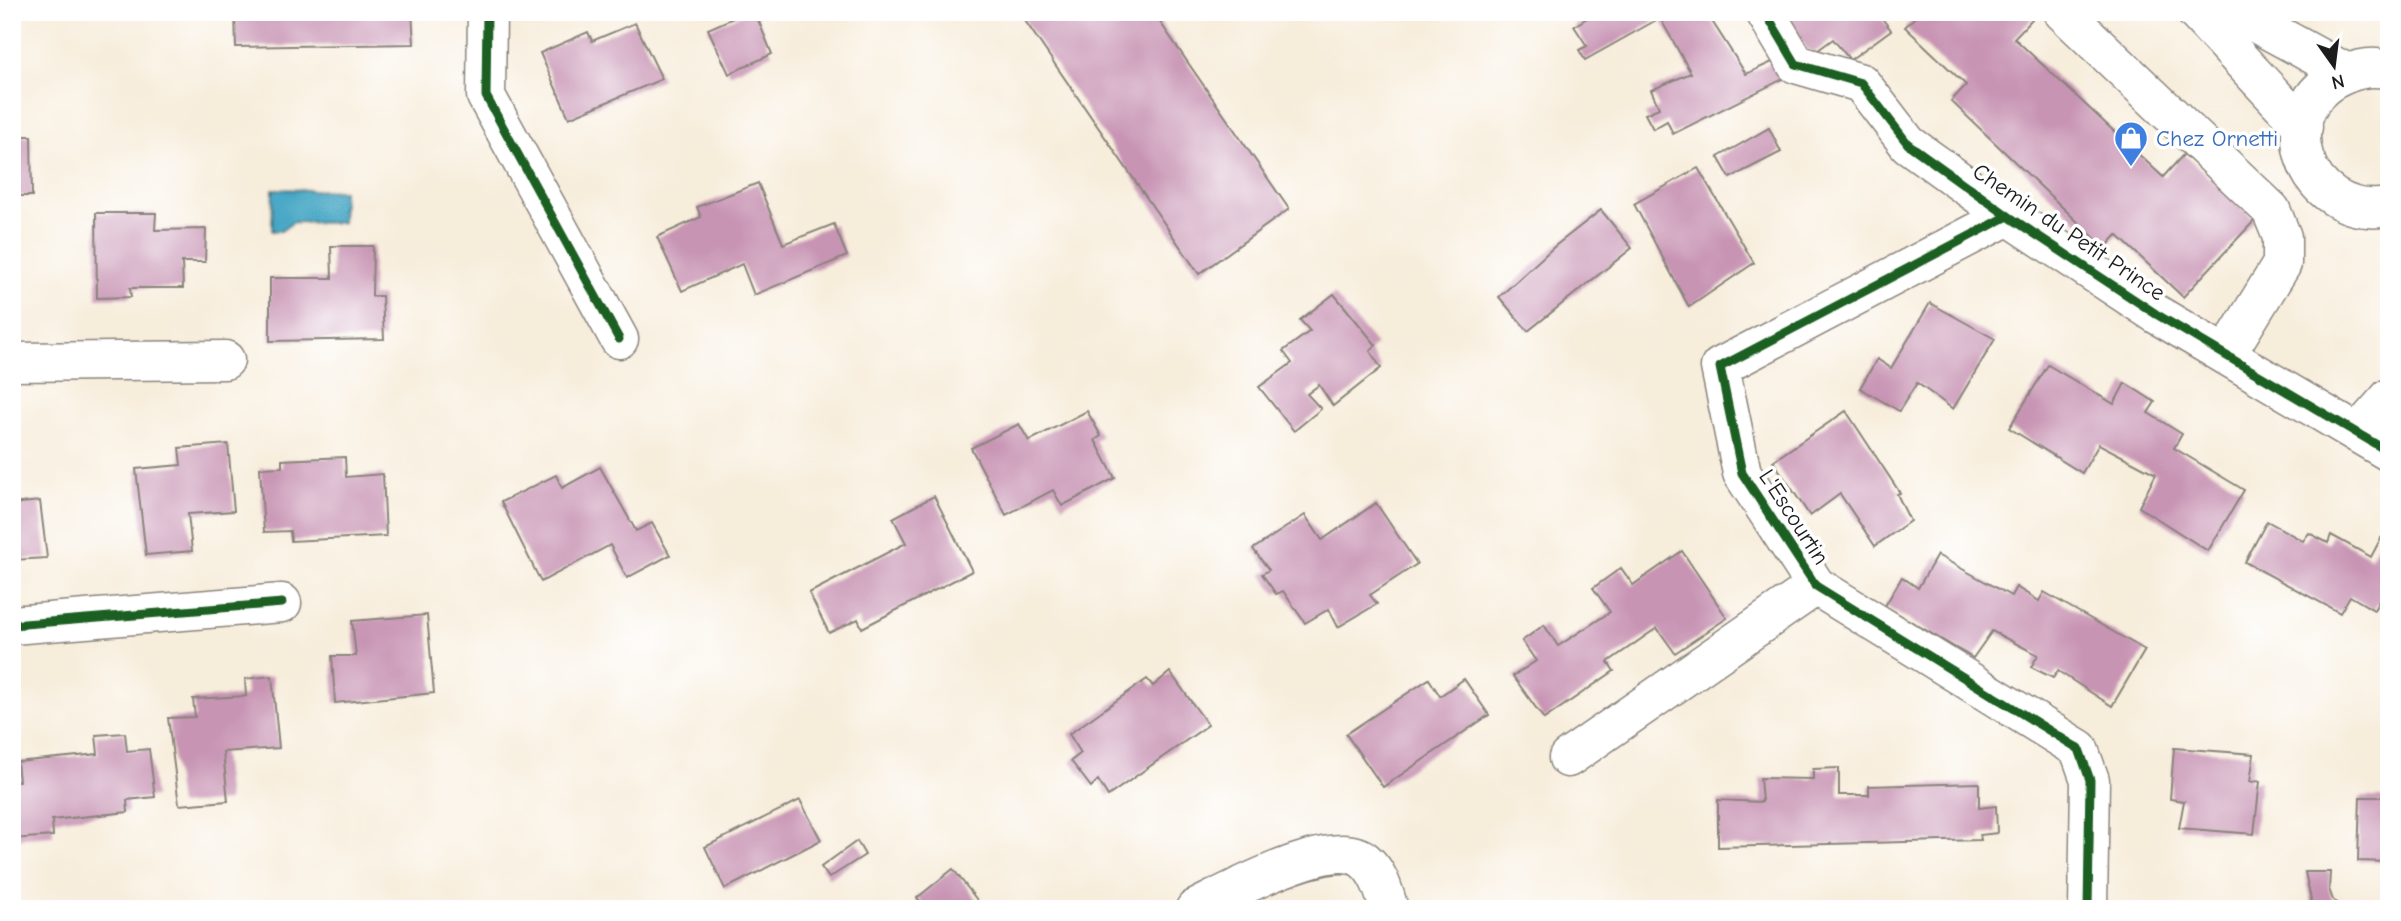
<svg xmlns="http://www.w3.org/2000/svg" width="2401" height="921" font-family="'Comic Neue',sans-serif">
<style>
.water{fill:#45a6c4;stroke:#306170;stroke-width:2}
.building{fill:#c894b4}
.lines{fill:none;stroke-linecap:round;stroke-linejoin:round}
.minor-casing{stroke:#8a847c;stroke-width:41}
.major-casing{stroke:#8a847c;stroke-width:41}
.minor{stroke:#fff;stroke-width:38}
.major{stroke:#fff;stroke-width:38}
.cycleway-casing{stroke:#fff;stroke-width:13}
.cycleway{stroke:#1b5e20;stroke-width:9}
.labels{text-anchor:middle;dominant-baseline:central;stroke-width:7;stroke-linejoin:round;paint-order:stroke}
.shop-label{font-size:23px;fill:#366cbe;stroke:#fff;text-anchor:start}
.street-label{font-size:23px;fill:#1c1c1c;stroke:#fff}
</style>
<rect width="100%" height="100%" fill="#fff"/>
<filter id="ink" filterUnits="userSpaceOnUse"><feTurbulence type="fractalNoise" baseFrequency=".0143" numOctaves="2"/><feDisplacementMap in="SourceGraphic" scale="14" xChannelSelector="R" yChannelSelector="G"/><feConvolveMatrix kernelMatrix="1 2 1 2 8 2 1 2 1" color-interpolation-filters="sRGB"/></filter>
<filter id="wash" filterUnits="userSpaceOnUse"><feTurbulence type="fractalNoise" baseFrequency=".00686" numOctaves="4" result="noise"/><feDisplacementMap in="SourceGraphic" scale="28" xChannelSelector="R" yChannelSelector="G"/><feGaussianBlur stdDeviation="1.57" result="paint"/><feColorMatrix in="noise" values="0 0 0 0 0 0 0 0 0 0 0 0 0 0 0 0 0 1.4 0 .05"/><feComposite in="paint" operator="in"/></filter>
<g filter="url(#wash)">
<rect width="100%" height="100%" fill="#f7eddb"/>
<path class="water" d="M273 189 343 191 342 223 293 222 281 231H272Z"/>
<g id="blocks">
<g class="building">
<path d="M235 12H412L414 44 236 47Z"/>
<path d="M747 12H755L772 54 729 74 708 29Z"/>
<path d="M1019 12H1153L1289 209 1199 274Z"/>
<path d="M1597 12H1706L1746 74 1781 58 1791 75 1673 134 1667 121 1653 129 1645 114 1659 108 1651 90 1691 73 1660 18 1585 60 1579 50 1587 46 1574 26Z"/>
<path d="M1783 12H1877L1891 30 1850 60 1833 39 1814 53 1807 50Z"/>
<path d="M1920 12H2029L2034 17 2014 38 2163 177 2184 154 2255 220 2183 297 2117 235 2105 248 1951 101 1966 85 1905 27Z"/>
<path d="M635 23 662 79 569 118 540 53 588 32 592 41Z"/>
<path d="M1769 128 1781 152 1730 178 1718 157Z"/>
<path d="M12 136H31L32 196H12Z"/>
<path d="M1698 168 1754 263 1689 307 1634 204Z"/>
<path d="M758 183 783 244 834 224 847 256 754 295 742 264 682 291 657 237 701 217 697 207Z"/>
<path d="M1601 210 1632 248 1528 331 1499 297 1555 246Z"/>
<path d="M96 213H156L155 230 206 229 205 262H182L183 288H130L131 297 97 298Z"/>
<path d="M331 246H373L372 296H382L384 339 270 341V278H332Z"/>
<path d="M1334 294 1376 345 1370 351 1381 368 1333 406 1319 385 1307 394 1321 409 1294 431 1259 387 1292 363 1283 351 1310 331 1300 320Z"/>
<path d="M1930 303 1995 339 1953 409 1917 383 1899 411 1860 388 1877 359 1891 368Z"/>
<path d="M2048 365 2114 404 2125 383 2155 402 2148 413 2182 434 2174 448 2244 490 2208 551 2139 507 2156 474 2099 444 2082 473 2009 428Z"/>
<path d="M1087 411 1101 436 1095 440 1115 478 1062 506 1053 490 1006 515 971 448 1019 424 1029 441Z"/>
<path d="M1846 411 1900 493 1897 494 1910 521 1875 546 1840 494 1810 516 1773 461Z"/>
<path d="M228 444 234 511 188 514 192 551 146 555 136 469 181 465 179 448Z"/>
<path d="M345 457 346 477 383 474 386 536 291 541 290 531 264 532 260 468 282 467V460Z"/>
<path d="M600 467 636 531 652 523 670 555 627 578 610 545 541 582 501 502 556 475 562 488Z"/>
<path d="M934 496 972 571 862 628 858 619 829 633 809 593 906 543 893 518Z"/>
<path d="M40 501 47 558 12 560V504Z"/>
<path d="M1376 503 1417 564 1370 595 1377 604 1338 627 1329 609 1305 623 1283 591 1276 594 1262 574 1269 570 1253 549 1305 515 1322 540Z"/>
<path d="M2267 521 2303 541 2309 533 2328 543 2331 535 2371 557 2381 538 2389 543V600L2381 597 2374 610 2350 596 2340 613 2245 562Z"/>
<path d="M1682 551 1727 618 1675 653 1657 628 1608 662 1614 671 1544 719 1513 676 1536 661 1522 641 1544 625 1558 646 1610 612 1593 588 1621 568 1633 585Z"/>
<path d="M1937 555 2011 596 2016 587 2039 601 2044 592 2145 650 2112 706 2058 671 2053 678 2031 667 2038 655 1992 631 1973 658 1885 606 1902 577 1918 588Z"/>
<path d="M427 615 434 693 335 703 332 656H356L352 621Z"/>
<path d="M1170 672 1208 725 1108 796 1098 780 1091 787 1071 761 1081 753 1069 734 1147 679 1153 686Z"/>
<path d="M272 676 279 748 223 752 228 801 179 805 168 718 195 717 193 699 246 696 245 679Z"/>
<path d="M1429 679 1440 696 1464 679 1489 715 1383 787 1346 734Z"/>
<path d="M125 733 127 751 149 749 155 797 127 800 128 812 52 820 53 836 12 839V782L19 781 17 762 98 754 96 735Z"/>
<path d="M2174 748 2254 754 2250 782 2260 781 2254 834 2179 828 2184 801 2170 799Z"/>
<path d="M1839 768V795H1869V786L1979 783V808L1996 806 1997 833 1980 835 1981 840 1718 847V800L1762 802 1760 778 1813 779V769Z"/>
<path d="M2360 797H2389V862L2358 861Z"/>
<path d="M800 800 821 840 725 889 705 847Z"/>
<path d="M857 841 865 855 829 878 821 867Z"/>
<path d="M953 869 984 909H926L917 898Z"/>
<path d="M2305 872H2330L2329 889 2333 900 2344 909H2313Z"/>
</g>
</g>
</g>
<g filter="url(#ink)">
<use href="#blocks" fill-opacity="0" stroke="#8a847c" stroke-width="2"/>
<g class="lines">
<g class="minor-casing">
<g id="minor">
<path d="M487 12 486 96 619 339"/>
<path d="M1765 12 1796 64 1861 83 1908 144 2008 216 2156 314 2389 452"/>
<path d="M2063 12 2271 210 2282 237V264L2226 355"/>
<path d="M2008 216 1720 367 1742 473 1816 586 2079 749 2090 780 2088 909"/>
<path d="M12 362 225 360"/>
<path d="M2358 433 2389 398"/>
<path d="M12 625 282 603"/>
<path d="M1568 758 1816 586"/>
<path d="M1195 909C1228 893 1334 834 1365 861 1379 873 1384 892 1389 909"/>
</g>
</g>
<g class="major-casing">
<g id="major">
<path d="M2196 12 2303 127"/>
<path d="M2235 12 2347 73"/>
<path d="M2389 70C2375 66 2360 68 2346 74 2265 105 2302 222 2389 207"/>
</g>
</g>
<use href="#minor" class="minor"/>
<use href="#major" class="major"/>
<g class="cycleway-casing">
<g id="cycleway">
<path d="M487 12 486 96 619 339"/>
<path d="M1765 12 1796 64 1861 83 1908 144 2008 216 2156 314 2389 452"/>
<path d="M2008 216 1720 367 1742 473 1816 586 2079 749 2090 780 2088 909"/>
<path d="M12 625 282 603"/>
</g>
</g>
<use href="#cycleway" class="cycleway"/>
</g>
</g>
<defs>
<g id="shop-pin" transform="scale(1.75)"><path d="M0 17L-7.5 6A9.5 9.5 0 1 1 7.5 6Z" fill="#3f7fe0" stroke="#fff"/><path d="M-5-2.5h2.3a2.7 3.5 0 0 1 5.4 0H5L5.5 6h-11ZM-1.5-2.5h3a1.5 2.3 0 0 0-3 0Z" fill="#fff"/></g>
</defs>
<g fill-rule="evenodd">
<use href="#shop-pin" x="2131" y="138"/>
</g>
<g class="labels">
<g class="shop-label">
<text x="2156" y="138">Chez Ornetti</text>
</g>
<g class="street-label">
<text transform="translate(2069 232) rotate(34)">Chemin du Petit Prince</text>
<text transform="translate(1794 517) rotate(57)">L'Escourtin</text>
</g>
</g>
<rect width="2401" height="921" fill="none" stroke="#fff" stroke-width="42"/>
<g transform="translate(2334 66) rotate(166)" stroke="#ffffff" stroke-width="5" paint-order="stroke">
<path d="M0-5L12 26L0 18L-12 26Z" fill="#1c1c1c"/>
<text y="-10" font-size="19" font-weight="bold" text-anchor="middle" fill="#1c1c1c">N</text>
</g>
</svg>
